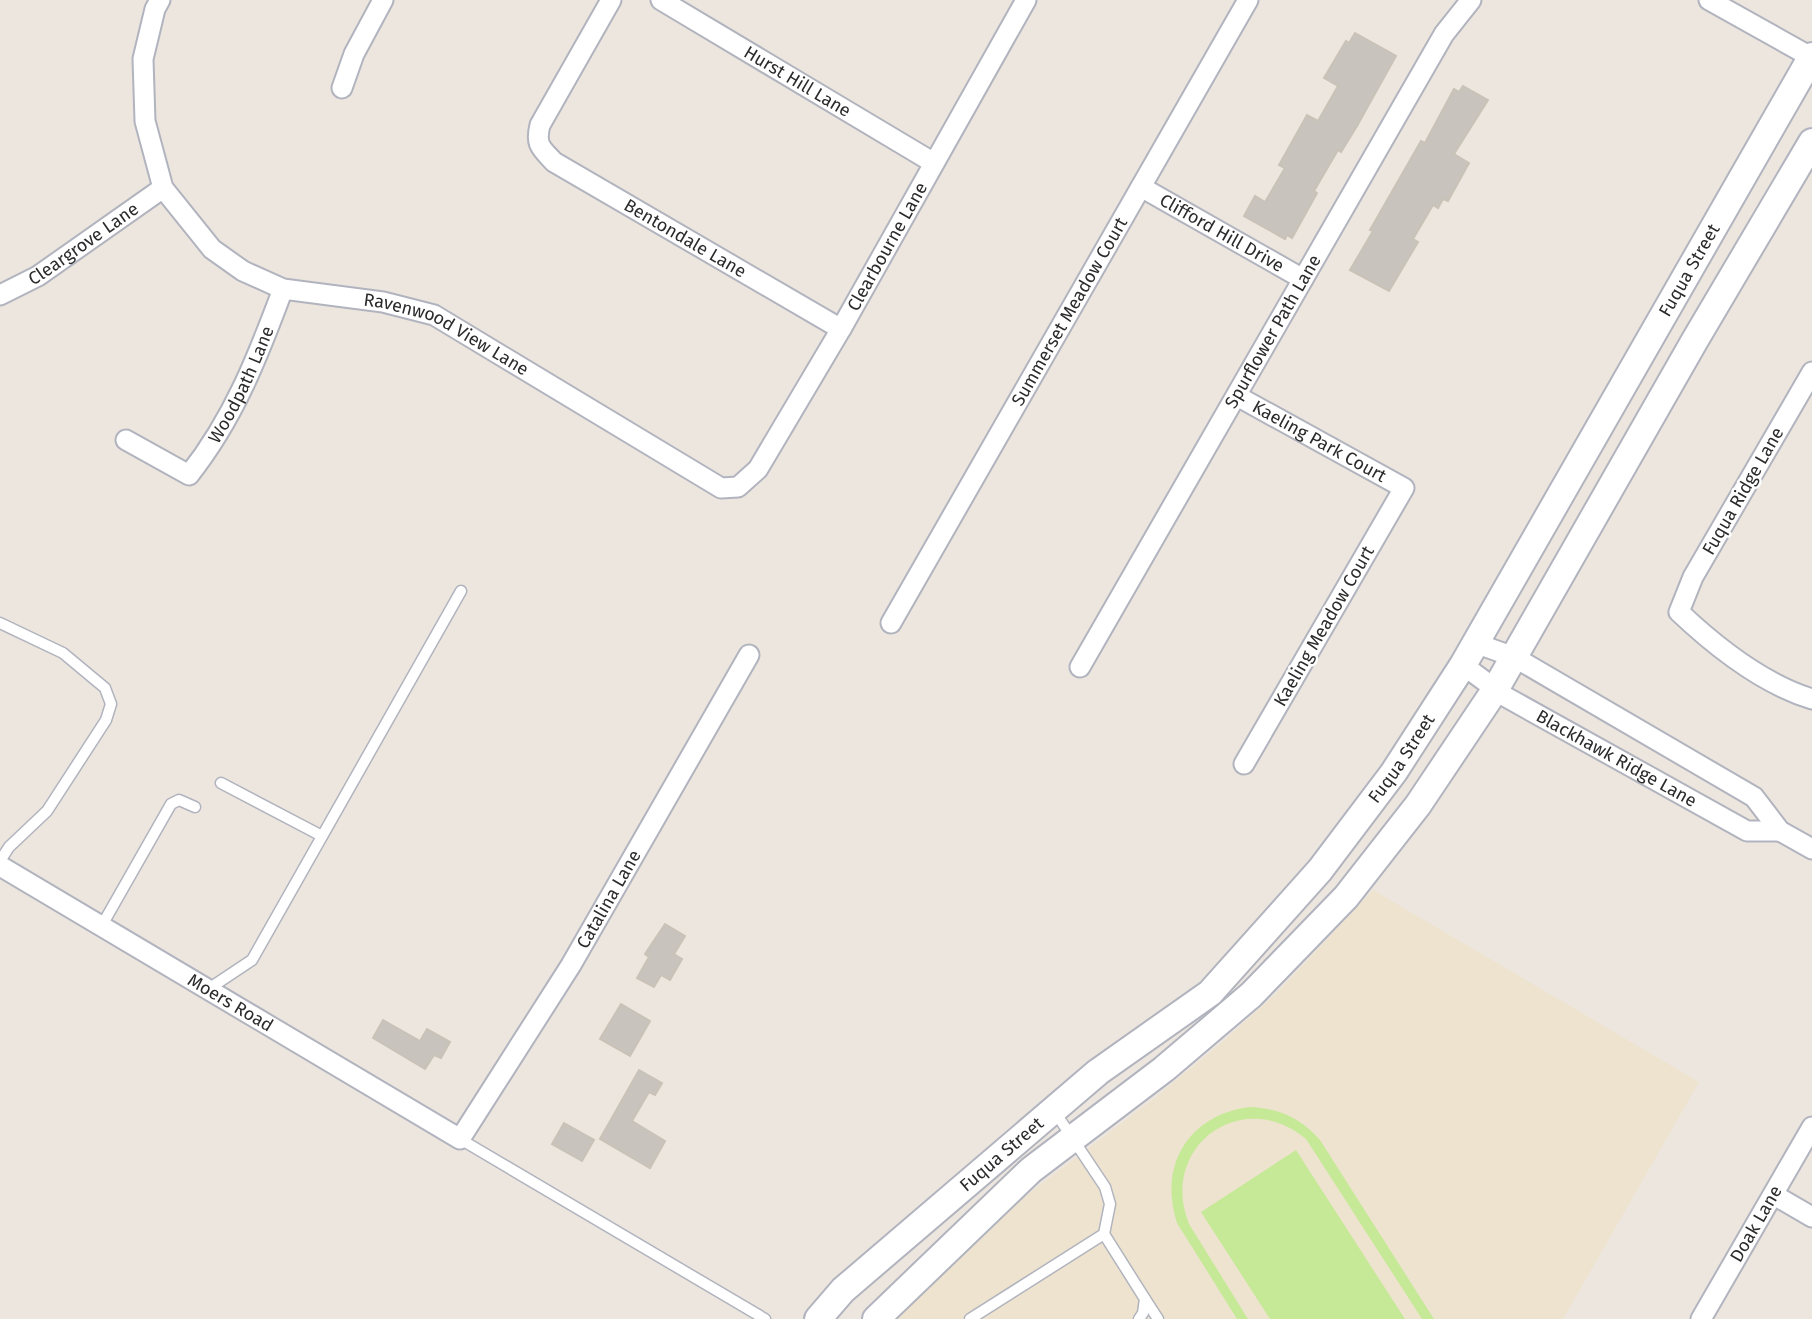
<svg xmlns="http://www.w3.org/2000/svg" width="1812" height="1319" font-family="'Fira Sans',sans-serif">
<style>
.education{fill:#eee3ce}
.pitch{fill:#c6e998}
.building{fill:#c8c3bd;stroke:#c8c2b7;stroke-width:2}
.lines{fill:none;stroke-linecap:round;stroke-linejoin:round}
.lane-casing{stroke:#b1b4be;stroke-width:13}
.street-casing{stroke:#b1b4be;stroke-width:23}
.secondary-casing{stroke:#b1b4be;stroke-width:30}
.lane{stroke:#fff;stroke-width:10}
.street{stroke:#fff;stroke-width:19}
.secondary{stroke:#fff;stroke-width:26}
.labels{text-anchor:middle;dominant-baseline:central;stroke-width:5;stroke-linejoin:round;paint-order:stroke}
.street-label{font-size:18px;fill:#2b2b2b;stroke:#fff}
</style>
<rect width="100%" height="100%" fill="#ede6de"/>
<path class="education" d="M1373 890 1699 1082 1563 1319H890L952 1259 1023 1198 1156 1097 1219 1045 1277 993Z"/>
<g class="pitch">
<path d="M1249 1107C1279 1108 1301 1118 1320 1140L1434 1319H1422L1306 1139C1242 1085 1158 1147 1189 1224L1248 1319H1237L1177 1223C1158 1165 1189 1115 1249 1107Z"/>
<path d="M1296 1150 1405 1319H1270L1201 1212Z"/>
</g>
<g class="building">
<path d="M1355 33 1396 56 1357 126 1341 152 1338 150 1314 191 1317 193 1292 238 1287 235 1285 239 1244 216 1255 196 1265 202 1285 168 1279 165 1307 115 1318 121 1338 86 1324 78 1346 41 1349 43Z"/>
<path d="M1463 86 1488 100 1454 154 1469 163 1448 201 1443 199 1438 208 1433 205 1413 239 1418 242 1389 291 1350 270 1373 231 1370 230 1421 141 1425 143 1454 89 1459 92Z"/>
<path d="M665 924 685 936 674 954 682 959 670 980 661 975 654 987 637 978 649 957 645 954Z"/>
<path d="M621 1004 650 1021 630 1056 600 1039Z"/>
<path d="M383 1020 420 1041 427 1029 450 1042 441 1058 434 1055 425 1069 373 1038Z"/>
<path d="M639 1070 662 1083 655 1095 649 1092 632 1121 665 1141 650 1168 600 1139Z"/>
<path d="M564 1123 594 1140 582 1161 552 1144Z"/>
</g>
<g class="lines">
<g class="lane-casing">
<g id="lane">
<path d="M0 623 63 653 105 688 111 704 106 720 47 811 9 847 0 861"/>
<path d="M221 783 322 836"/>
<path d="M101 927 171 804 179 800 195 807"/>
<path d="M207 990 252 960 461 591"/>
<path d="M460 1139 765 1319"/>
<path d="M1104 1234 1145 1299 1143 1313 1139 1319"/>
<path d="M1145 1299 1158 1319"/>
<path d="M970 1319 1104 1234 1110 1204 1105 1187 1055 1112"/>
</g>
</g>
<g class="street-casing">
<g id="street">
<path id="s1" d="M160 0 155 9 143 59 145 121 163 188 212 249 243 271 283 289 383 302 434 315 721 488 738 487 758 469 841 329 1026 0"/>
<path id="s2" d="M611 0 540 125C535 145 541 148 554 162L841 329"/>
<path id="s3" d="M661 0 934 163"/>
<path d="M1709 0 1811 57"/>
<path d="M342 88 354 54 383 0"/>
<path id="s4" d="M1141 187 1303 279"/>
<path id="s5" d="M0 295 38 276 163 188"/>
<path d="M1812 372 1693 577 1679 612C1716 647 1763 684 1812 699"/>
<path id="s6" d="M1237 396 1404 488 1244 764"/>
<path id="s7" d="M126 440 189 475C234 418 258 356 283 289"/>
<path id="s8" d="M891 623 1248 0"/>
<path d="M1475 643 1514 657 1754 797 1780 831 1812 849"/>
<path id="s9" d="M1463 665 1506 697 1747 831H1780"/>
<path id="s10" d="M1080 667 1444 34 1471 0"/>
<path id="s11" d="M0 866 460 1139 571 965 749 655"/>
<path d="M1774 1195 1812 1217"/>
<path id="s12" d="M1701 1319 1812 1127"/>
</g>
</g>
<g class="secondary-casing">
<g id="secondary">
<path id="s13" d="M818 1319 843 1290 1098 1072 1210 993 1320 870 1394 772 1463 665 1812 56"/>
<path d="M876 1319 1031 1170 1164 1069 1251 995 1346 897 1418 805 1495 690 1695 340 1812 142"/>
</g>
</g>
<use href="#lane" class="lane"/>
<use href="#street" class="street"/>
<use href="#secondary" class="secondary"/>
</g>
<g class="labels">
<g class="street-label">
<text stroke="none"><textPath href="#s3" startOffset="159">Hurst Hill Lane</textPath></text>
<text stroke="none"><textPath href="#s4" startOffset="93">Clifford Hill Drive</textPath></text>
<text stroke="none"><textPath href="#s2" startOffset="338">Bentondale Lane</textPath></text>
<text stroke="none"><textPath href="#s5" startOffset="98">Cleargrove Lane</textPath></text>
<text stroke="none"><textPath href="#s1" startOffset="1143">Clearbourne Lane</textPath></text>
<text stroke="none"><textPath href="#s13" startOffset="1381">Fuqua Street</textPath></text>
<text stroke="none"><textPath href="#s8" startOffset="359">Summerset Meadow Court</textPath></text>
<text stroke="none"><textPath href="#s10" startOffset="387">Spurflower Path Lane</textPath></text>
<text stroke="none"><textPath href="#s1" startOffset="525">Ravenwood View Lane</textPath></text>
<text stroke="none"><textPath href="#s7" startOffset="177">Woodpath Lane</textPath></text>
<text stroke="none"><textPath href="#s6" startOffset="94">Kaeling Park Court</textPath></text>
<text transform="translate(1743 491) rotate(-60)">Fuqua Ridge Lane</text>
<text transform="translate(1324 626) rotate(-60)">Kaeling Meadow Court</text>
<text stroke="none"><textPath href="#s13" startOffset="814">Fuqua Street</textPath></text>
<text stroke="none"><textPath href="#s9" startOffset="180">Blackhawk Ridge Lane</textPath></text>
<text stroke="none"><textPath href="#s11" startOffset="817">Catalina Lane</textPath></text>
<text stroke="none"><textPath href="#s11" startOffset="268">Moers Road</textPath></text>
<text stroke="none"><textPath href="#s13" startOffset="247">Fuqua Street</textPath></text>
<text stroke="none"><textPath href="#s12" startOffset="110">Doak Lane</textPath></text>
</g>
</g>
</svg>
